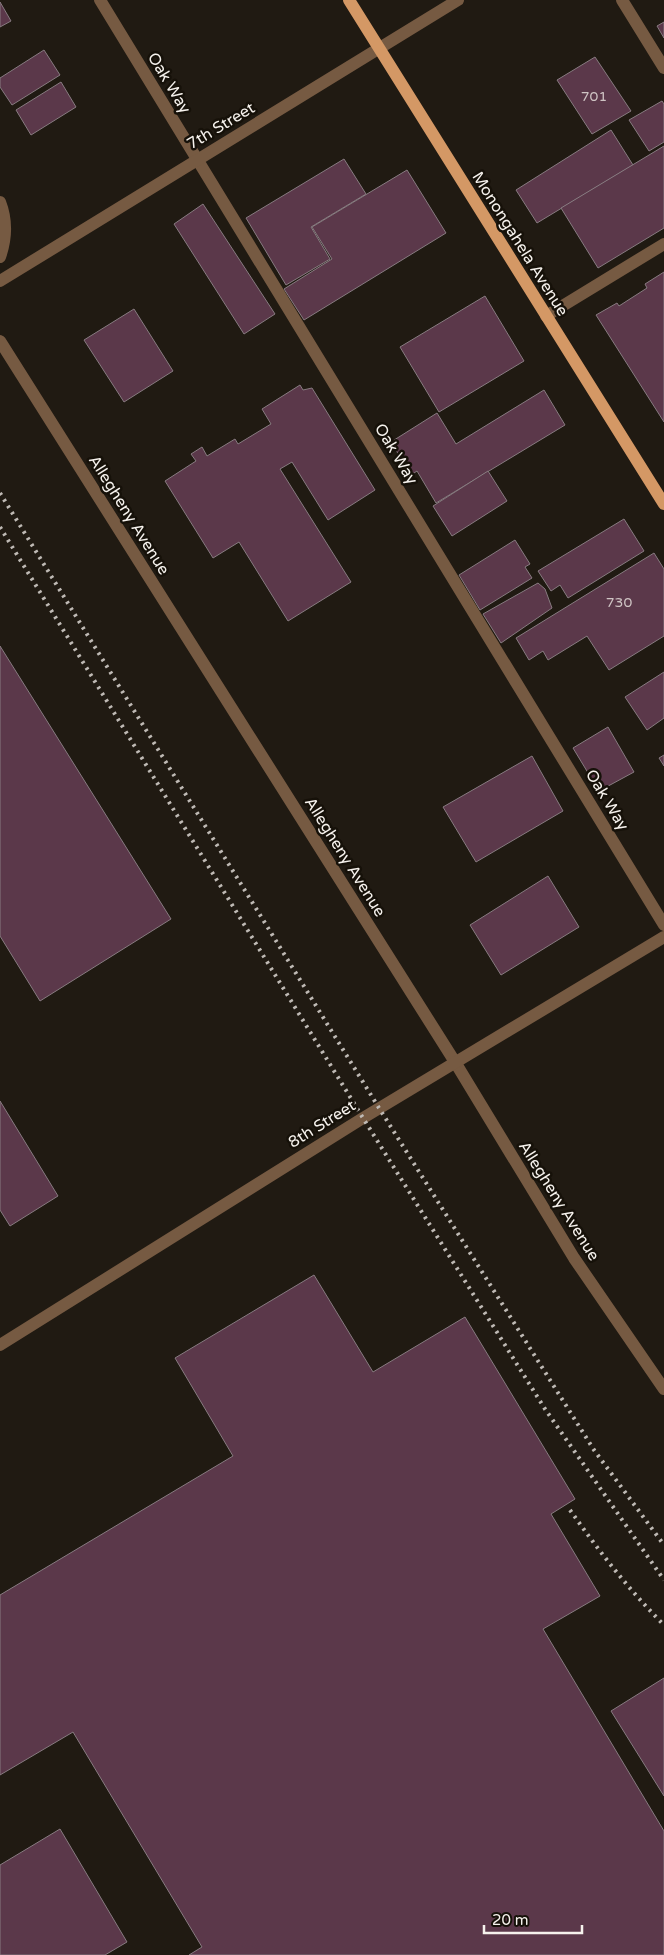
<svg xmlns="http://www.w3.org/2000/svg" width="664" height="1955" font-family="'Varela Round',sans-serif">
<style>
.building{fill:#5b384a;stroke:#877b80}
.lines{fill:none;stroke-linecap:round;stroke-linejoin:round}
.minor{stroke:#765a42;stroke-width:12}
.major{stroke:#d49865;stroke-width:12}
.rail{stroke:#bfbab5;stroke-width:4;stroke-dasharray:2.5 5;stroke-linecap:butt}
.labels{text-anchor:middle;dominant-baseline:central;stroke-width:5;stroke-linejoin:round;paint-order:stroke}
.number-label{font-size:14px;fill:#cfc4c4}
.street-label{font-size:16px;fill:#f6f2ed;stroke:#161109}
</style>
<rect width="100%" height="100%" fill="#201a12"/>
<g class="building">
<path d="M0 2 11 21 0 27Z"/>
<path d="M664 22V38L657 26Z"/>
<path d="M44 50 60 75 12 105 0 87V78Z"/>
<path d="M595 57 631 111 592 134 557 80Z"/>
<path d="M61 82 76 107 31 135 16 110Z"/>
<path d="M662 101 664 104V142L649 151 629 120Z"/>
<path d="M611 130 633 165 537 223 516 190Z"/>
<path d="M664 146V228L598 268 561 208Z"/>
<path d="M344 159 366 194 311 227 330 259 286 285 246 218Z"/>
<path d="M407 170 446 233 304 320 284 289 332 259 312 227Z"/>
<path d="M203 204 275 314 244 334 174 224Z"/>
<path d="M664 272V422L596 315 617 303 619 306 647 288 645 284Z"/>
<path d="M485 296 524 361 439 412 400 347Z"/>
<path d="M134 309 173 371 124 402 84 340Z"/>
<path d="M300 385 303 390 312 388 375 490 328 520 292 462 280 469 351 582 288 621 239 542 213 558 165 481 196 461 191 454 202 447 207 456 235 439 238 444 271 424 262 409Z"/>
<path d="M544 390 565 425 436 503 417 471 411 475 391 442 437 413 456 444Z"/>
<path d="M488 471 507 501 452 536 433 506Z"/>
<path d="M624 519 644 551 568 598 560 585 551 591 538 571Z"/>
<path d="M515 540 530 564 525 567 532 578 480 610 459 575Z"/>
<path d="M654 553 664 569V636L609 670 587 636 548 660 543 651 529 660 516 638Z"/>
<path d="M538 583 545 589 552 608 501 643 483 614Z"/>
<path d="M0 646 171 919 40 1001 0 936Z"/>
<path d="M664 672V718L647 730 625 697Z"/>
<path d="M608 727 634 772 599 791 573 748Z"/>
<path d="M664 755V766L659 758Z"/>
<path d="M532 756 563 811 476 862 443 807Z"/>
<path d="M548 876 579 927 501 975 470 925Z"/>
<path d="M0 1101 58 1196 10 1226 0 1210Z"/>
<path d="M314 1275 373 1372 465 1317 575 1499 551 1514 600 1596 543 1629 664 1831V1955H189L202 1947 73 1732 0 1775V1595L233 1456 175 1358Z"/>
<path d="M664 1678V1796L611 1711Z"/>
<path d="M60 1829 127 1942 105 1955H0V1865Z"/>
</g>
<g class="lines">
<g class="minor">
<path d="M100 0 664 925"/>
<path d="M622 0 664 68"/>
<path d="M0 202C7 220 6 240 0 257"/>
<path d="M0 281 458 0"/>
<path d="M546 316 664 244"/>
<path d="M0 341 455 1062 574 1258 664 1389"/>
<path d="M0 1345 363 1118 664 937"/>
</g>
<path class="major" d="M349 0 664 504"/>
<g class="rail">
<path d="M0 493 379 1108 594 1450 664 1545"/>
<path d="M0 527 363 1118 545 1409 664 1580"/>
<path d="M570 1510C599 1551 628 1589 664 1625"/>
</g>
</g>
<g class="labels">
<g class="number-label">
<text x="594" y="96">701</text>
<text x="619" y="602">730</text>
</g>
<g class="street-label">
<text transform="translate(169 83) rotate(59)">Oak Way</text>
<text transform="translate(221 126) rotate(-31)">7th Street</text>
<text transform="translate(520 244) rotate(58)">Monongahela Avenue</text>
<text transform="translate(396 454) rotate(59)">Oak Way</text>
<text transform="translate(129 515) rotate(58)">Allegheny Avenue</text>
<text transform="translate(607 800) rotate(59)">Oak Way</text>
<text transform="translate(345 857) rotate(58)">Allegheny Avenue</text>
<text transform="translate(322 1124) rotate(-32)">8th Street</text>
<text transform="translate(559 1201) rotate(58)">Allegheny Avenue</text>
</g>
</g>
<path d="M484 1925v8h98v-8" fill="none" stroke="#f6f2ed" stroke-width="2.5"/>
<text x="492" y="1925" font-size="15" fill="#f6f2ed" stroke="#161109" stroke-width="4" paint-order="stroke">20 m</text>
</svg>
